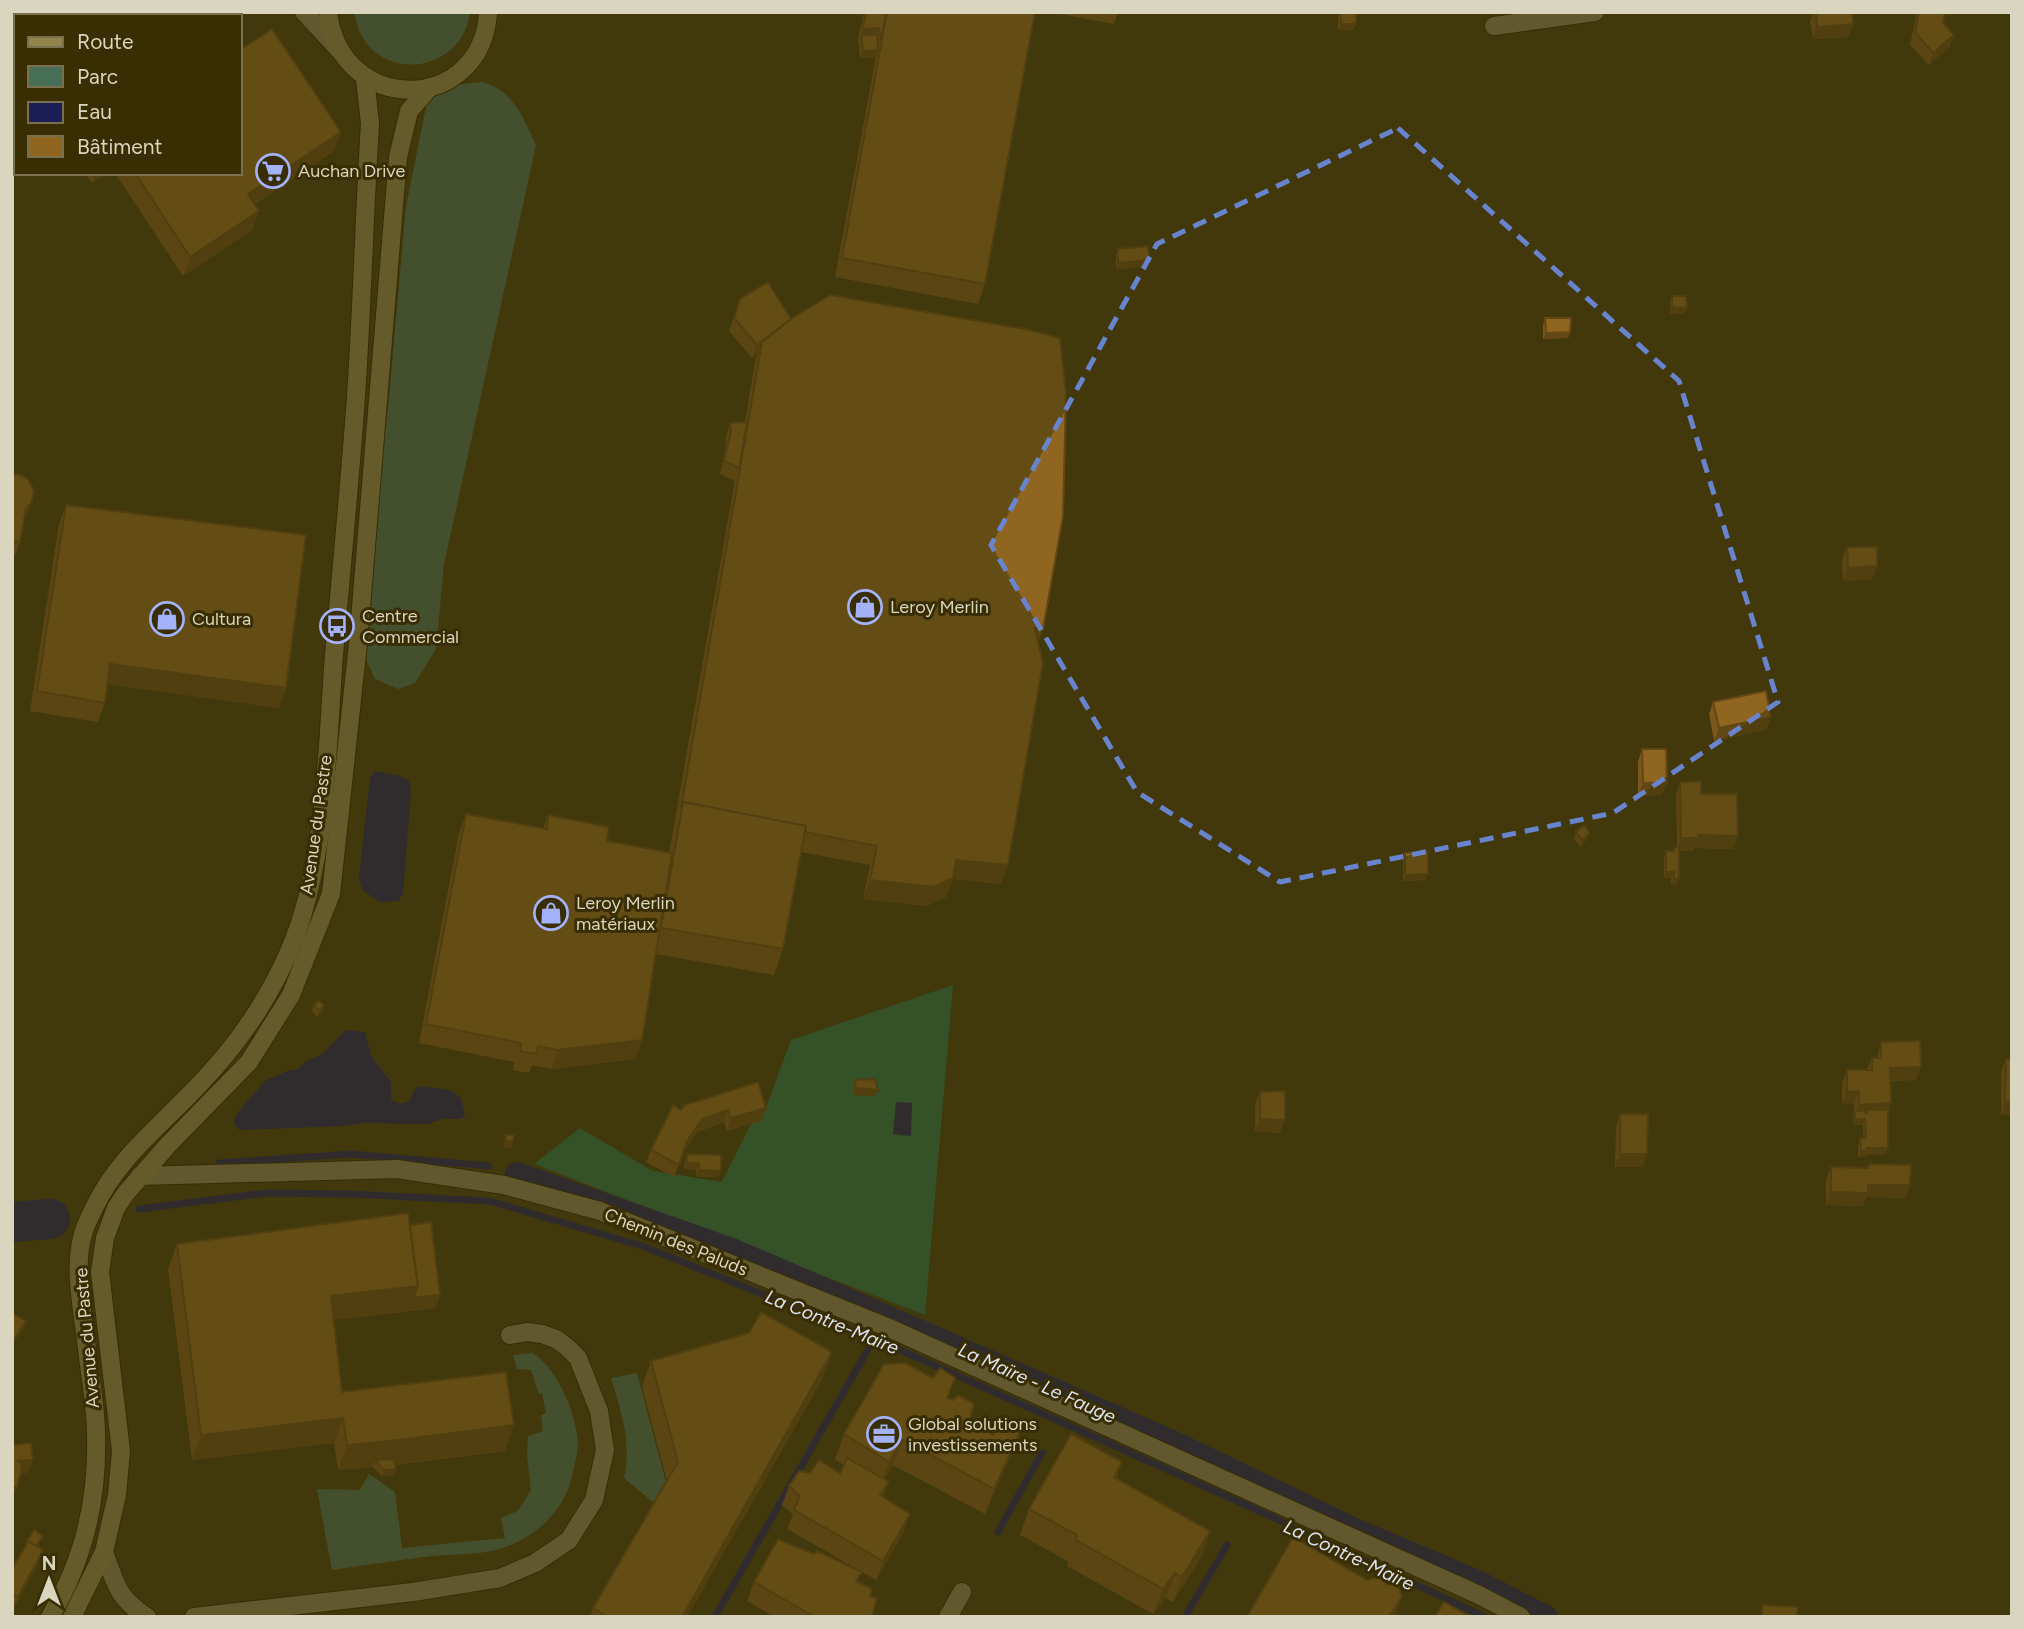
<svg xmlns="http://www.w3.org/2000/svg" width="2024" height="1629" font-family="Figtree,sans-serif">
<style>
.green{fill:#476e56}
.forest{fill:#247047}
.water{fill:#1c1e56}
.lines{fill:none;stroke-linecap:round;stroke-linejoin:round}
.stream{stroke:#1c1e56;stroke-width:7}
.canal{stroke:#1c1e56;stroke-width:24}
.river{stroke:#1c1e56;stroke-width:40}
.street-casing{stroke:#272000;stroke-width:20}
.secondary-casing{stroke:#272000;stroke-width:20}
.street{stroke:#8a7f54;stroke-width:18}
.secondary{stroke:#91844d;stroke-width:18}
.wall{fill:#7b571b}
.shaded-wall{fill:#644716}
.building{fill:#8f651f;stroke:#644716;stroke-width:2}
.marked{fill:none;stroke:#6984ce;stroke-width:5;stroke-dasharray:14 9;stroke-linejoin:round}
.labels{text-anchor:middle;dominant-baseline:central;stroke-width:6;stroke-linejoin:round;paint-order:stroke}
.poi-label{font-size:18px;fill:#dad5be;stroke:#382e01;text-anchor:start}
.street-label{font-size:18px;fill:#dad5be;stroke:#382e01}
.water-label{font-size:19px;font-style:italic;fill:#dee2f5;stroke:#382e01}
</style>
<rect width="100%" height="100%" fill="#42380c"/>
<g class="green">
<path d="M354 12H470C469 17 468 24 466 28 451 67 398 77 370 47 360 37 357 25 354 12Z"/>
<path d="M483 82C515 92 523 118 536 145L444 564 436 649 415 683 398 689 375 679 364 655 362 603 388 409 406 207 430 87Z"/>
<path d="M532 1353C554 1365 572 1405 576 1429 580 1449 576 1457 572 1476 563 1515 529 1543 491 1551 472 1555 451 1554 432 1556 399 1560 365 1565 332 1570L317 1489 360 1490 369 1474 395 1492 402 1548 505 1538 501 1518 518 1511 531 1490 527 1455 528 1436 543 1431 541 1415 546 1413 542 1393 539 1394 531 1370 517 1369 513 1355Z"/>
<path d="M637 1373 667 1486 653 1502 624 1478C632 1444 621 1410 611 1378Z"/>
</g>
<path class="forest" d="M953 985 925 1315 534 1164 580 1128 653 1171 722 1182 752 1122 761 1121 791 1040Z"/>
<g class="water">
<path d="M375 771 400 776 409 781 411 792 403 894 398 901 380 902 362 890 359 876 370 778Z"/>
<path d="M345 1030 365 1032 371 1056 389 1079 391 1083V1099C397 1104 403 1105 410 1100L413 1091 419 1086 450 1090 461 1098 465 1115 461 1119H443L427 1124 365 1123 343 1126 240 1130 237 1128 234 1123 237 1113 265 1081 287 1071 298 1069 305 1062 320 1055 327 1050Z"/>
<path d="M896 1102 912 1103 911 1136 893 1134Z"/>
</g>
<g class="lines">
<g class="stream">
<path d="M219 1163 351 1154 489 1166"/>
<path d="M139 1209 267 1193 350 1194 490 1201 645 1247 889 1345 1246 1505 1485 1617"/>
<path d="M998 1532 1042 1453"/>
<path d="M715 1617 874 1339"/>
<path d="M1185 1617 1227 1545"/>
</g>
<path class="canal" d="M517 1174 732 1250 809 1283 1172 1442 1357 1531 1473 1580 1546 1617"/>
<path class="river" d="M12 1222 50 1219"/>
<g class="street-casing">
<g id="street">
<path d="M304 12 340 51"/>
<path d="M142 16 144 12"/>
<path d="M1494 26 1595 12"/>
<path d="M12 105 16 106"/>
<path d="M140 1176 397 1169 504 1185 600 1211 887 1327 1479 1595 1521 1617"/>
<path d="M104 1552C116 1584 117 1598 147 1617"/>
<path d="M194 1617 413 1592 500 1578 535 1563 569 1540 594 1500 605 1450 599 1411 578 1358 567 1347 556 1339 542 1334 527 1332 510 1335"/>
<path d="M948 1617 962 1592"/>
</g>
</g>
<g class="secondary-casing">
<g id="secondary">
<path d="M328 12C341 118 483 113 488 12"/>
<path d="M50 1617C84 1560 98 1501 96 1435 96 1404 89 1371 86 1340 82 1307 74 1271 82 1238 84 1228 89 1218 94 1208 117 1159 159 1127 196 1088 238 1045 273 994 295 937 327 851 327 745 334 655 341 573 349 491 355 410 362 315 364 219 370 124L365 78"/>
<path d="M72 1617 104 1552 117 1495 121 1451 100 1272 105 1238 116 1208 126 1193 167 1146 249 1062 291 995 331 894 358 644 398 157 409 111 430 87"/>
</g>
</g>
<use href="#street" class="street"/>
<use href="#secondary" class="secondary"/>
</g>
<g class="wall">
<path d="M864 12H1035L985 284 978 304 835 277 876 57 860 58 858 39Z"/>
<path d="M1049 12H1118L1114 24Z"/>
<path d="M1338 12H1356L1354 30H1338Z"/>
<path d="M1814 12H1852L1853 24 1848 37 1813 39 1810 21Z"/>
<path d="M1917 12H1945L1943 23 1954 35 1949 47 1929 65 1910 45Z"/>
<path d="M341 132 334 151 255 204 252 230 183 276 115 173H240Z"/>
<path d="M85 173H106L92 183Z"/>
<path d="M1118 249 1146 267 1116 269V255Z"/>
<path d="M1672 296 1687 308 1684 314H1670V302Z"/>
<path d="M740 299 791 319 1043 629 1038 642 1001 884 953 879 946 897 927 906 863 899 870 865 801 852 783 949 774 975 656 954 642 1040 635 1059 551 1069 532 1065 529 1073 513 1070 514 1062 419 1043 459 833 466 814 543 829 548 815 607 841 669 853 735 480 734 481 720 474 726 445V436L730 423 745 422 755 361 758 354 752 358 729 331Z"/>
<path d="M1545 318 1570 332 1568 338 1543 339V325Z"/>
<path d="M12 475 27 515 24 518 20 542 15 555 12 554Z"/>
<path d="M66 505 279 708 107 684 105 703 98 722 30 711 59 524Z"/>
<path d="M1847 547 1877 566 1872 579 1843 581 1842 560Z"/>
<path d="M1713 702 1771 717 1766 730 1714 741 1709 714Z"/>
<path d="M1642 749 1662 795 1638 796V762Z"/>
<path d="M1680 782 1701 794 1733 849 1694 848 1693 851H1679V879L1677 885H1671V878H1664V857L1666 851H1672L1674 847H1677L1676 795Z"/>
<path d="M1576 832 1587 839 1580 847 1574 838Z"/>
<path d="M1405 853 1428 874 1425 880 1403 881V859Z"/>
<path d="M314 1005 324 1006 322 1012 317 1017 312 1011Z"/>
<path d="M1881 1042 1916 1080 1890 1081 1885 1154 1866 1155 1865 1157H1858V1145L1860 1138H1863V1125H1853L1854 1104H1842V1083L1847 1070H1867L1872 1058H1877Z"/>
<path d="M2006 1059 2012 1115H2001V1072Z"/>
<path d="M855 1080 878 1090 875 1096 853 1095V1086Z"/>
<path d="M1260 1092 1280 1133 1255 1131V1104Z"/>
<path d="M766 1108 761 1121 727 1131 724 1122 697 1132 682 1155 674 1177 646 1162 651 1150 681 1110Z"/>
<path d="M1620 1114 1643 1167H1615L1616 1127Z"/>
<path d="M687 1154 719 1177H697L696 1170 684 1169 685 1160Z"/>
<path d="M1869 1164 1906 1198 1866 1197 1863 1206 1826 1205V1180L1831 1167 1867 1168Z"/>
<path d="M410 1225 440 1295 436 1308 333 1320 342 1392 505 1451 395 1465 396 1469 394 1475 382 1476 373 1467 338 1470 334 1443 192 1460 168 1269 177 1244Z"/>
<path d="M749 1333 823 1378 687 1617H590L593 1608 667 1480 642 1387 651 1361Z"/>
<path d="M947 1398 969 1422 993 1435 1020 1432 1010 1457 985 1514 893 1465 884 1480V1497L903 1533 876 1580 787 1529 793 1514 782 1505 789 1486 810 1473H840L844 1465 835 1459 844 1434Z"/>
<path d="M1122 1462 1116 1478 1210 1531 1201 1557 1173 1602 1166 1598 1153 1614 1067 1566 1068 1561 1020 1535 1029 1509Z"/>
<path d="M43 1536 38 1547 43 1550 38 1563 13 1610 12 1570 25 1548 27 1541Z"/>
<path d="M814 1554 858 1582 870 1596 873 1617H774L747 1601 754 1582Z"/>
</g>
<g class="shaded-wall">
<path d="M1341 24H1356L1354 30H1338Z"/>
<path d="M1853 24 1848 37 1813 39 1817 27Z"/>
<path d="M879 28 874 41 861 36 864 29Z"/>
<path d="M1954 35 1949 47 1929 65 1933 53Z"/>
<path d="M878 50 876 57 860 58 863 51Z"/>
<path d="M341 132 334 151 241 213 248 194Z"/>
<path d="M98 173H106L92 183 94 176Z"/>
<path d="M259 211 252 230 183 276 190 257Z"/>
<path d="M1149 260 1146 267 1116 269 1118 263Z"/>
<path d="M1672 307 1687 308 1684 314H1670Z"/>
<path d="M792 320 762 342 758 354 752 358 757 345Z"/>
<path d="M1570 332 1568 338 1543 339 1546 333Z"/>
<path d="M32 502 27 515 21 521 26 509Z"/>
<path d="M1877 566 1872 579 1843 581 1848 568Z"/>
<path d="M110 664 286 688 279 708 103 683Z"/>
<path d="M1771 717 1766 730 1714 741 1719 728Z"/>
<path d="M1643 783H1667L1662 795 1638 796Z"/>
<path d="M1590 833 1587 839 1580 847 1582 841Z"/>
<path d="M1698 835 1738 836 1733 849 1694 848 1693 851H1677L1681 838Z"/>
<path d="M956 860 1008 865 1001 884 953 879 946 897 927 906 863 899 870 880Z"/>
<path d="M1666 872H1674L1671 878H1664Z"/>
<path d="M1428 874 1425 880 1403 881 1405 875Z"/>
<path d="M1674 879H1679L1677 885H1671Z"/>
<path d="M324 1006 322 1012 317 1017 319 1010Z"/>
<path d="M642 1040 635 1059 551 1069 558 1050Z"/>
<path d="M1921 1067 1916 1080 1885 1081 1890 1068Z"/>
<path d="M856 1088 878 1090 875 1096 853 1095Z"/>
<path d="M1859 1091 1854 1104H1842L1847 1092Z"/>
<path d="M2005 1102H2012V1115H2001Z"/>
<path d="M1891 1103 1886 1116 1867 1110 1865 1117 1855 1118 1859 1105Z"/>
<path d="M766 1108 761 1121 727 1131 731 1118Z"/>
<path d="M728 1110 724 1122 697 1132 681 1156 686 1143 702 1119Z"/>
<path d="M1260 1119 1285 1120 1280 1133 1255 1131Z"/>
<path d="M1855 1119H1865L1863 1125H1853Z"/>
<path d="M505 1141H513L511 1148H503Z"/>
<path d="M1867 1148H1888L1885 1154 1866 1155 1865 1157H1858L1861 1151Z"/>
<path d="M1620 1154H1647L1643 1167H1615Z"/>
<path d="M687 1163H699L696 1170 684 1169Z"/>
<path d="M699 1170 721 1171 719 1177H697Z"/>
<path d="M1868 1185H1910L1906 1198 1866 1197 1863 1206 1826 1205 1831 1192Z"/>
<path d="M418 1286 409 1311 321 1321 331 1296Z"/>
<path d="M440 1295 436 1308 409 1311 413 1298Z"/>
<path d="M26 1321 24 1328 12 1345 13 1341Z"/>
<path d="M832 1352 823 1378 687 1617H682Z"/>
<path d="M343 1418 334 1443 192 1460 201 1435Z"/>
<path d="M514 1425 505 1451 390 1465 375 1460 373 1467 338 1470 347 1445Z"/>
<path d="M1020 1432 1010 1457 985 1514 994 1489Z"/>
<path d="M903 1440 893 1465 879 1488 889 1462Z"/>
<path d="M33 1460 28 1473 13 1474 18 1461Z"/>
<path d="M396 1469 394 1475 382 1476 384 1470Z"/>
<path d="M889 1482 882 1502 880 1495Z"/>
<path d="M12 1487H17L12 1499Z"/>
<path d="M910 1514 903 1533 876 1580 883 1561Z"/>
<path d="M1210 1531 1201 1557 1173 1602 1182 1577Z"/>
<path d="M43 1550 38 1563 13 1610 18 1597Z"/>
<path d="M1175 1573 1166 1598 1153 1614 1163 1589Z"/>
<path d="M1402 1596 1395 1617H1389Z"/>
</g>
<g class="building">
<path d="M866 12H886L881 40 879 28 864 29 863 27Z"/>
<path d="M887 12H1035L985 284 842 258Z"/>
<path d="M1340 12H1356V24H1341Z"/>
<path d="M1816 12H1852L1853 24 1817 27Z"/>
<path d="M1919 12H1945L1943 23 1954 35 1933 53 1915 32Z"/>
<path d="M272 29 341 132 248 194 259 211 190 257 135 173H240V50Z"/>
<path d="M877 34 878 50 863 51 861 36Z"/>
<path d="M1148 246 1149 260 1118 263V249Z"/>
<path d="M768 282 791 319 757 345 734 318 740 299Z"/>
<path d="M830 295 1030 330 1060 338 1066 393 1063 516 1043 629 1035 628 1043 663 1008 865 956 860 953 878 934 887 870 880 877 846 805 832 806 826 683 802 681 808 762 342 794 317Z"/>
<path d="M1672 296H1686L1687 308 1672 307Z"/>
<path d="M1545 318H1571L1570 332 1546 333Z"/>
<path d="M747 422 739 468 724 461 731 432 730 423Z"/>
<path d="M18 474 27 478 34 490 32 502 26 509 20 542 12 541V475Z"/>
<path d="M66 505 306 535 286 688 110 664 105 703 37 691Z"/>
<path d="M1847 547H1877V566L1848 568Z"/>
<path d="M1766 691 1771 717 1719 728 1713 702Z"/>
<path d="M1642 749H1666L1667 783H1643Z"/>
<path d="M1680 782H1701V794H1737L1738 836 1698 835V838H1681Z"/>
<path d="M683 802 806 826 783 949 661 928Z"/>
<path d="M466 814 547 829 548 815 609 827 607 841 672 853 642 1040 558 1050 538 1046 536 1054 520 1051 521 1043 426 1024Z"/>
<path d="M1584 825 1590 833 1582 841 1576 832Z"/>
<path d="M1674 847H1679V879H1674V872H1666V851H1674Z"/>
<path d="M1428 852V874L1405 875V853Z"/>
<path d="M319 1000 324 1006 319 1010 314 1005Z"/>
<path d="M1920 1041 1921 1067 1890 1068 1891 1103 1859 1105V1091L1847 1092V1070H1872V1058H1881V1042Z"/>
<path d="M2006 1059H2012V1102H2005Z"/>
<path d="M875 1079 878 1090 856 1088 855 1080Z"/>
<path d="M758 1082 766 1108 731 1118 728 1110 702 1119 686 1143 679 1165 651 1150 673 1105 681 1110 685 1105Z"/>
<path d="M1285 1091V1120L1260 1119V1092Z"/>
<path d="M1867 1110H1888V1148H1867V1151H1861L1860 1138H1866L1865 1119H1855V1111H1865V1113H1867Z"/>
<path d="M1620 1114H1648L1647 1154H1620Z"/>
<path d="M506 1135H514L513 1141H505Z"/>
<path d="M687 1154 721 1155V1171L699 1170V1163H687Z"/>
<path d="M1869 1164 1911 1165 1910 1185H1868V1193L1831 1192V1167L1868 1168Z"/>
<path d="M408 1213 418 1286 331 1296 342 1392 506 1372 514 1425 400 1440 347 1445 343 1418 201 1435 177 1244Z"/>
<path d="M431 1222 440 1295 413 1298 418 1286 410 1225Z"/>
<path d="M761 1312 832 1352 682 1617H609L593 1608 678 1462 651 1361 749 1333Z"/>
<path d="M14 1314 26 1321 13 1341 12 1340V1317Z"/>
<path d="M905 1363 933 1378 940 1368 955 1378 947 1398 953 1400 958 1395 974 1404 969 1422 993 1435 1001 1424 1020 1432 994 1489 903 1440 889 1462 844 1434 884 1364Z"/>
<path d="M1071 1434 1122 1462 1114 1477 1210 1531 1182 1577 1175 1573 1163 1589 1076 1540 1077 1535 1029 1509Z"/>
<path d="M12 1437 13 1445 31 1443 33 1460 18 1461 22 1464V1468L17 1487H12Z"/>
<path d="M847 1458 889 1482 880 1495 910 1514 883 1561 794 1510 800 1496 789 1486 799 1471 810 1473 819 1460 840 1473Z"/>
<path d="M393 1459 396 1469 384 1470 375 1460Z"/>
<path d="M34 1530 43 1536 36 1546 27 1541Z"/>
<path d="M1293 1537 1367 1580 1383 1576 1387 1585 1397 1583 1402 1596 1389 1617H1247Z"/>
<path d="M778 1539 814 1554 817 1551 862 1572 856 1581 872 1589 870 1596 877 1599 872 1616 873 1617H815L754 1582Z"/>
<path d="M28 1541 43 1550 18 1597 12 1594V1570Z"/>
<path d="M1444 1602 1470 1617H1435Z"/>
<path d="M1762 1605 1798 1607 1796 1617H1762Z"/>
</g>
<path d="M0 0H2024V1629H0ZM1398 128 1679 381 1778 702 1613 813 1280 882 1137 792 991 545 1157 244Z" fill="#42380c" fill-opacity=".55" fill-rule="evenodd"/>
<path class="marked" d="M1398 128 1679 381 1778 702 1613 813 1280 882 1137 792 991 545 1157 244Z"/>
<defs>
<g id="supermarket-ring" transform="scale(1.75)"><circle r="9.5" fill="#382e01" stroke="#a4b2fc" stroke-width="1.5"/><path d="M-6-5.5h2.5l.6 2H6L4.5 2H-2.5L-4.4-4H-6ZM-1.5 3.2a1.3 1.3 0 1 0 .1 0ZM3 3.2a1.3 1.3 0 1 0 .1 0Z" fill="#a4b2fc"/></g>
<g id="shop-ring" transform="scale(1.75)"><circle r="9.5" fill="#382e01" stroke="#a4b2fc" stroke-width="1.5"/><path d="M-5-2.5h2.3a2.7 3.5 0 0 1 5.4 0H5L5.5 6h-11ZM-1.5-2.5h3a1.5 2.3 0 0 0-3 0Z" fill="#a4b2fc"/></g>
<g id="bus-ring" transform="scale(1.75)"><circle r="9.5" fill="#382e01" stroke="#a4b2fc" stroke-width="1.5"/><path d="M-5-6H5V4H4V6H2V4H-2V6H-4V4H-5ZM-3.5-4V0h7V-4ZM-3.5 1.2v1.5H-2V1.2ZM2 1.2v1.5H3.5V1.2Z" fill="#a4b2fc"/></g>
<g id="office-ring" transform="scale(1.75)"><circle r="9.5" fill="#382e01" stroke="#a4b2fc" stroke-width="1.5"/><path d="M-6-3h4V-5.5h4V-3h4V5H-6ZM-1-4.5V-3h2v-1.5ZM-6 0V1H6V0Z" fill="#a4b2fc"/></g>
</defs>
<g fill-rule="evenodd">
<use href="#supermarket-ring" x="273" y="171"/>
<use href="#shop-ring" x="865" y="607"/>
<use href="#shop-ring" x="167" y="619"/>
<use href="#bus-ring" x="337" y="626"/>
<use href="#shop-ring" x="551" y="913"/>
<use href="#office-ring" x="884" y="1434"/>
</g>
<g class="labels">
<g class="poi-label">
<text x="298" y="171">Auchan Drive</text>
<text x="890" y="607">Leroy Merlin</text>
<text x="362" y="616">Centre<tspan x="362" dy="21">Commercial</tspan></text>
<text x="192" y="619">Cultura</text>
<text x="576" y="903">Leroy Merlin<tspan x="576" dy="21">matériaux</tspan></text>
<text x="908" y="1424">Global solutions<tspan x="908" dy="21">investissements</tspan></text>
</g>
<g class="street-label">
<text transform="translate(316 825) rotate(-82)">Avenue du Pastre</text>
<text transform="translate(676 1242) rotate(22)">Chemin des Paluds</text>
<text transform="translate(87 1338) rotate(-95)">Avenue du Pastre</text>
</g>
<g class="water-label">
<text transform="translate(832 1322) rotate(22)">La Contre-Maïre</text>
<text transform="translate(1037 1383) rotate(24)">La Maïre - Le Fauge</text>
<text transform="translate(1349 1555) rotate(25)">La Contre-Maïre</text>
</g>
</g>
<rect width="2024" height="1629" fill="none" stroke="#dad5be" stroke-width="28"/>
<rect x="14" y="14" width="228" height="161" fill="#382e01" stroke="#79714d" stroke-width="2"/>
<rect x="28" y="37" width="35" height="10" fill="#91844d" stroke="#79714d" stroke-width="2"/>
<text x="77" y="49" font-size="21" fill="#dad5be">Route</text>
<rect x="28" y="66" width="35" height="21" fill="#476e56" stroke="#79714d" stroke-width="2"/>
<text x="77" y="84" font-size="21" fill="#dad5be">Parc</text>
<rect x="28" y="102" width="35" height="21" fill="#1c1e56" stroke="#79714d" stroke-width="2"/>
<text x="77" y="119" font-size="21" fill="#dad5be">Eau</text>
<rect x="28" y="136" width="35" height="21" fill="#8f651f" stroke="#79714d" stroke-width="2"/>
<text x="77" y="154" font-size="21" fill="#dad5be">Bâtiment</text>
<g transform="translate(49 1580)" stroke="#382e01" stroke-width="5" paint-order="stroke">
<path d="M0-5L12 26L0 18L-12 26Z" fill="#dad5be"/>
<text y="-10" font-size="19" font-weight="bold" text-anchor="middle" fill="#dad5be">N</text>
</g>
</svg>
